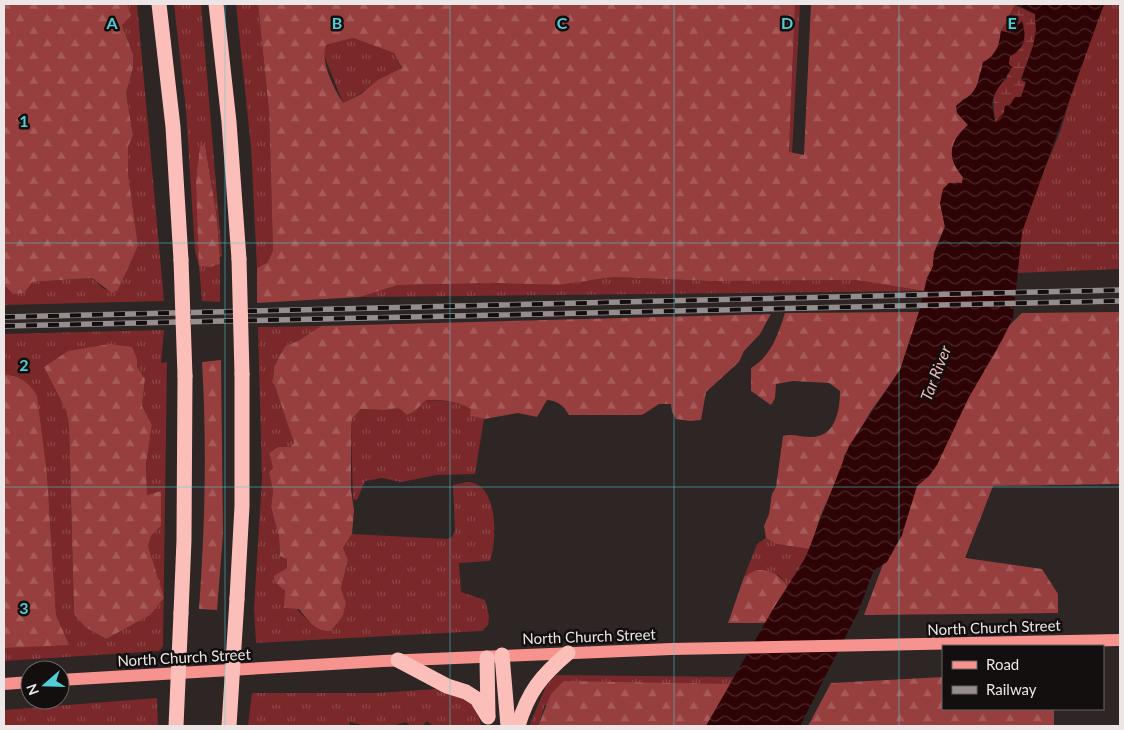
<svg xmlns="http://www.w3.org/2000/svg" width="1124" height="730" font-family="Lato,sans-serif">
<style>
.grass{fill:url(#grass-tufts);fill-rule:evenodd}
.forest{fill:url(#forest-firs);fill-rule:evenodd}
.wetland{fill:url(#wetland-marsh)}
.water{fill:url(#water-waves)}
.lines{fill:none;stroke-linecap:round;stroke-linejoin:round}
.primary{stroke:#f7938e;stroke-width:12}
.motorway{stroke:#fbbeb9;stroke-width:15}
.rail-casing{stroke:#968e8e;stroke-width:5.5}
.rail{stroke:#130f0f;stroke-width:4;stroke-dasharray:11;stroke-linecap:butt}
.motorway-bridge{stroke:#fbbeb9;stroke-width:15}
.grid{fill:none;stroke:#52ccd6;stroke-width:1;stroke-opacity:0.55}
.labels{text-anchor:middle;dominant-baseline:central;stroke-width:5;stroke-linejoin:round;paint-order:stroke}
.street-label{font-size:15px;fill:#ece6e6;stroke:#130f0f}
.water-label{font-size:16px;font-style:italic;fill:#efbcb8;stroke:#130f0f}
.grid-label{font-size:16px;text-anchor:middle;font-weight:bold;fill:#52ccd6;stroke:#130f0f;stroke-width:5;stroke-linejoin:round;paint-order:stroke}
</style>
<defs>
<pattern id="grass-tufts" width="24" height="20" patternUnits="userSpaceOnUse" patternTransform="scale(1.25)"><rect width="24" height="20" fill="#7a2829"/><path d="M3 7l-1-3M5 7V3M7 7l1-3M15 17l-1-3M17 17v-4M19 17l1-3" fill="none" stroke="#8d4748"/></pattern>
<pattern id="forest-firs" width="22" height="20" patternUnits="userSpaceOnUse" patternTransform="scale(1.25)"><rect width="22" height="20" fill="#973f3e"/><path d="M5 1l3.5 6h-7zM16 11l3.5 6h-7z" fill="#a65b5a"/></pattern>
<pattern id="wetland-marsh" width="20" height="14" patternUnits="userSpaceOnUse" patternTransform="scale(1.25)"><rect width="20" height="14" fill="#7a2829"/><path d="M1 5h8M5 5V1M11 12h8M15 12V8" fill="none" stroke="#8d4748"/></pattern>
<pattern id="water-waves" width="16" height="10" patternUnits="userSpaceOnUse" patternTransform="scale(1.25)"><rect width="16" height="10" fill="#2e0305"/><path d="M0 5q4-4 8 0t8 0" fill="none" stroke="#4c2829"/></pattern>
</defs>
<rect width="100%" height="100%" fill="#2e2525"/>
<g class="grass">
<path d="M127 4H137L164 301 4 305V285L13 294 32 282 92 278 104 289 118 290 138 246 128 173V147L133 134 126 93 133 68V54L122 24 131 15Z"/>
<path d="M174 4H201L222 256 219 257 217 219 205 145 196 183 198 222 210 267 220 264V302L202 301 199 266 195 252 186 110Z"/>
<path d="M236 4H258L269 111 273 250 268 262 257 268 251 147Z"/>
<path d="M795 4H800L792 154 789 152Z"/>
<path d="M1104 4H1120V269L1016 273 1022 232 1034 194 1060 132 1076 79Z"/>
<path d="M353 38 394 53 402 69C380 79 364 93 343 103L323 53 326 45Z"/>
<path d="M613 277 709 281 856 280 924 291 360 297 398 285 496 283 559 285Z"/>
<path d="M321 326 298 341 285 346 274 367 273 379 294 443 290 447H278L269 453 273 468 269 474 273 491 271 507 279 537 280 556 287 559V568L275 576C286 594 308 632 331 631L343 616 346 603 341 588 348 560 343 548 352 534 447 539 452 537 455 531 453 485C458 484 464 482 469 482 499 485 497 541 490 561L459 563 461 592 485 600 489 616 488 625 482 631 256 643 254 608 262 479 258 327Z"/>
<path d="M164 330 161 363 167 362 163 646 159 651 4 661V648L68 644 56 615 47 474 15 376 4 374V334ZM68 351 137 359V367L145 379 142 406 152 425 146 464 147 495 161 491V526L151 536 148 546 152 559 138 622 117 631 106 639 85 627 74 614 69 425 66 410 45 367Z"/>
<path d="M426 400 459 402 472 409 470 416 484 419 475 474 437 475 401 482 382 478 365 481 357 500 353 499 351 428 352 419 361 409 384 410 399 408 415 411Z"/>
<path d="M766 538 776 544 810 549 788 587 779 575 749 574 744 577 757 544Z"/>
<path d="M556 675 736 677 731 684 545 705 538 726H529L546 686Z"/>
<path d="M436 689C458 690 479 703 481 726H433L427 721 422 726H410L406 722 392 726H366L350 722 349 726H248L252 693H377Z"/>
<path d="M157 698 158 726H4V710Z"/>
</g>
<g class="forest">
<path d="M4 4H127L131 15 122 25 133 54V68L126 93 133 135 128 147V173L138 246 118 290 112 293 92 278 32 282 24 293 13 294 4 285Z"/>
<path d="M258 4H795L789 152 804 155 811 4 1015 5 1001 31 999 45 980 73 977 86 970 96 962 100 957 113 968 125C949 142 946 157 963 177L962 184 957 182 940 203 945 226 934 253 933 266 924 291 856 280 709 281 613 277 559 285 496 283 398 285 360 297 257 303V268L268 262 273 250 269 111ZM353 38 394 53 402 68 378 80 361 94 343 103C334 88 320 62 326 45Z"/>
<path d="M205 145 217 219 220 264 210 267 199 266 196 183 200 146Z"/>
<path d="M919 312 900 370 871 411 844 456 843 465 820 517 810 549 776 544 766 538 764 526 769 514 772 494 776 487 783 436C793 433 800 437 810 437 835 438 840 411 840 391L829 383 793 381 776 384 775 398 771 405 751 391V368C771 356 778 335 785 313Z"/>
<path d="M1120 312V484L993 486 965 558 1042 569 1058 594V613L864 615 910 492 987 347 1022 313Z"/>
<path d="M771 314 760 334 744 351 739 362 706 392 701 420 690 421 676 419 672 412 671 404H659L642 415H569C563 405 558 401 547 400L537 417 518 413 484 419 470 416 471 409C456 400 443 400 426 400L415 411 407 415 399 408 384 410 361 409 352 419 351 428V490L354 510 352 534 343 548 348 560 341 588 346 603 343 616 331 631C315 632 308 620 299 609L284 608 285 591 274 581V576L287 568V559L280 556 279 537 271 507 273 491 269 473 273 468 269 453 278 447H290L294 443 273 380 274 367 285 346 298 341 321 326Z"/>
<path d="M110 344 132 347 137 359V367L145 379 142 406 152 425 146 464 147 495 161 491V526L151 536 148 546 164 598 150 615 106 639 85 627 74 614 69 425 66 410 44 367 68 351Z"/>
<path d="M221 360 223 534 217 610 199 609C205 527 207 445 202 362Z"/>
<path d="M4 374C20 376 29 382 37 396L47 474 56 615 69 645 4 648Z"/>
<path d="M756 570C773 570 778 574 788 587L766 623H728L744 577Z"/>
<path d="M943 677V709H1054V726H808L831 683Z"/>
<path d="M564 681 731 684 706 726H538L551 694Z"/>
</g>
<path class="wetland" d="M1015 5 1035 14 1036 31 1033 46 1021 79 1026 82C1024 94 1018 105 1005 106L1004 113 995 123C994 103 989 92 1007 78L1010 33 1001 31Z"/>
<path class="water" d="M1015 4H1104L1022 232 1013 318 1001 342 968 399 937 465 929 476 917 486 902 535 887 562 874 570 858 612 800 726H706L773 609 805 559 849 446 900 370 919 312 927 278 933 266 934 253 945 227 940 203 943 189 949 183H962L963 177C946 157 949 142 968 125L957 113 956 106C961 101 965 100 969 96 979 89 980 72 983 62 997 56 999 45 1001 31L1010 33 1022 21C1027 36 1025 49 1010 56L1009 64 1012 67C1006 80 995 88 992 102 991 108 995 116 995 122L1004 113 1005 106 1010 105 1015 97H1021L1026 82 1021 80 1033 46 1036 31 1035 14Z"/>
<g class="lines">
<g class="primary">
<path d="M60 680 383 661 671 649 1120 640"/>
<path d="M4 684 30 682"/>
</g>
<g class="motorway">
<path d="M159 4 173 127 181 260"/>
<path d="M216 4 229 122 239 259"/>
<path d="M237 599 242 506V374"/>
<path d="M181 613 184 540 185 376"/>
<path d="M502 655 508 726"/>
<path d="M487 658 488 716"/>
<path d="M398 660 447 686 466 692 477 699 488 717"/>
<path d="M518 726C528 692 541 676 568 653"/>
</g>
<g class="rail-casing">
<g id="rail">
<path d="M4 317 1120 290"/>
<path d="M4 326 1120 301"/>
</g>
</g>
<use href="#rail" class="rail"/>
<g class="motorway-bridge">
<path d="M239 259 242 374"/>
<path d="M181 260 185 376"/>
<path d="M176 726 181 613"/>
<path d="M229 726 237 599"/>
</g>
</g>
<path class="grid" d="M225 4V726M450 4V726M674 4V726M899 4V726M4 243H1120M4 487H1120"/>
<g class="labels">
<g class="street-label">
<text transform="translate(994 627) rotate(-2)">North Church Street</text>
<text transform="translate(589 636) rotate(-2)">North Church Street</text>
<text transform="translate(184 657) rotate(-3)">North Church Street</text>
</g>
<g class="water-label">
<text transform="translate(935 373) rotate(-69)">Tar River</text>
</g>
</g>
<g class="grid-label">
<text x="112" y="29">A</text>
<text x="337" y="29">B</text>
<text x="562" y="29">C</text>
<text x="787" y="29">D</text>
<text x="1012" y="29">E</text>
<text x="24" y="127">1</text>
<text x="24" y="371">2</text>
<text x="24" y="614">3</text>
</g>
<rect width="1124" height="730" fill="none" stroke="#ece6e6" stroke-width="10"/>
<rect x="942" y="645" width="162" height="65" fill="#130f0f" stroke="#6a6565"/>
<rect x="952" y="661" width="25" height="8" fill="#f7938e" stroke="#6a6565"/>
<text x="986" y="670" font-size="15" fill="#ece6e6">Road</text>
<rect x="952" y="686" width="25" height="8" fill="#968e8e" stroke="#6a6565"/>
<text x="986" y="695" font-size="15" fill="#ece6e6">Railway</text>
<g transform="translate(45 685) rotate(250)"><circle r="24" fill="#130f0f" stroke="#6a6565"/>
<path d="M0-4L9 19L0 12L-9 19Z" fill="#52ccd6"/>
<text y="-8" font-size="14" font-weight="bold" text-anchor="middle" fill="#ece6e6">N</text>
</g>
</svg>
